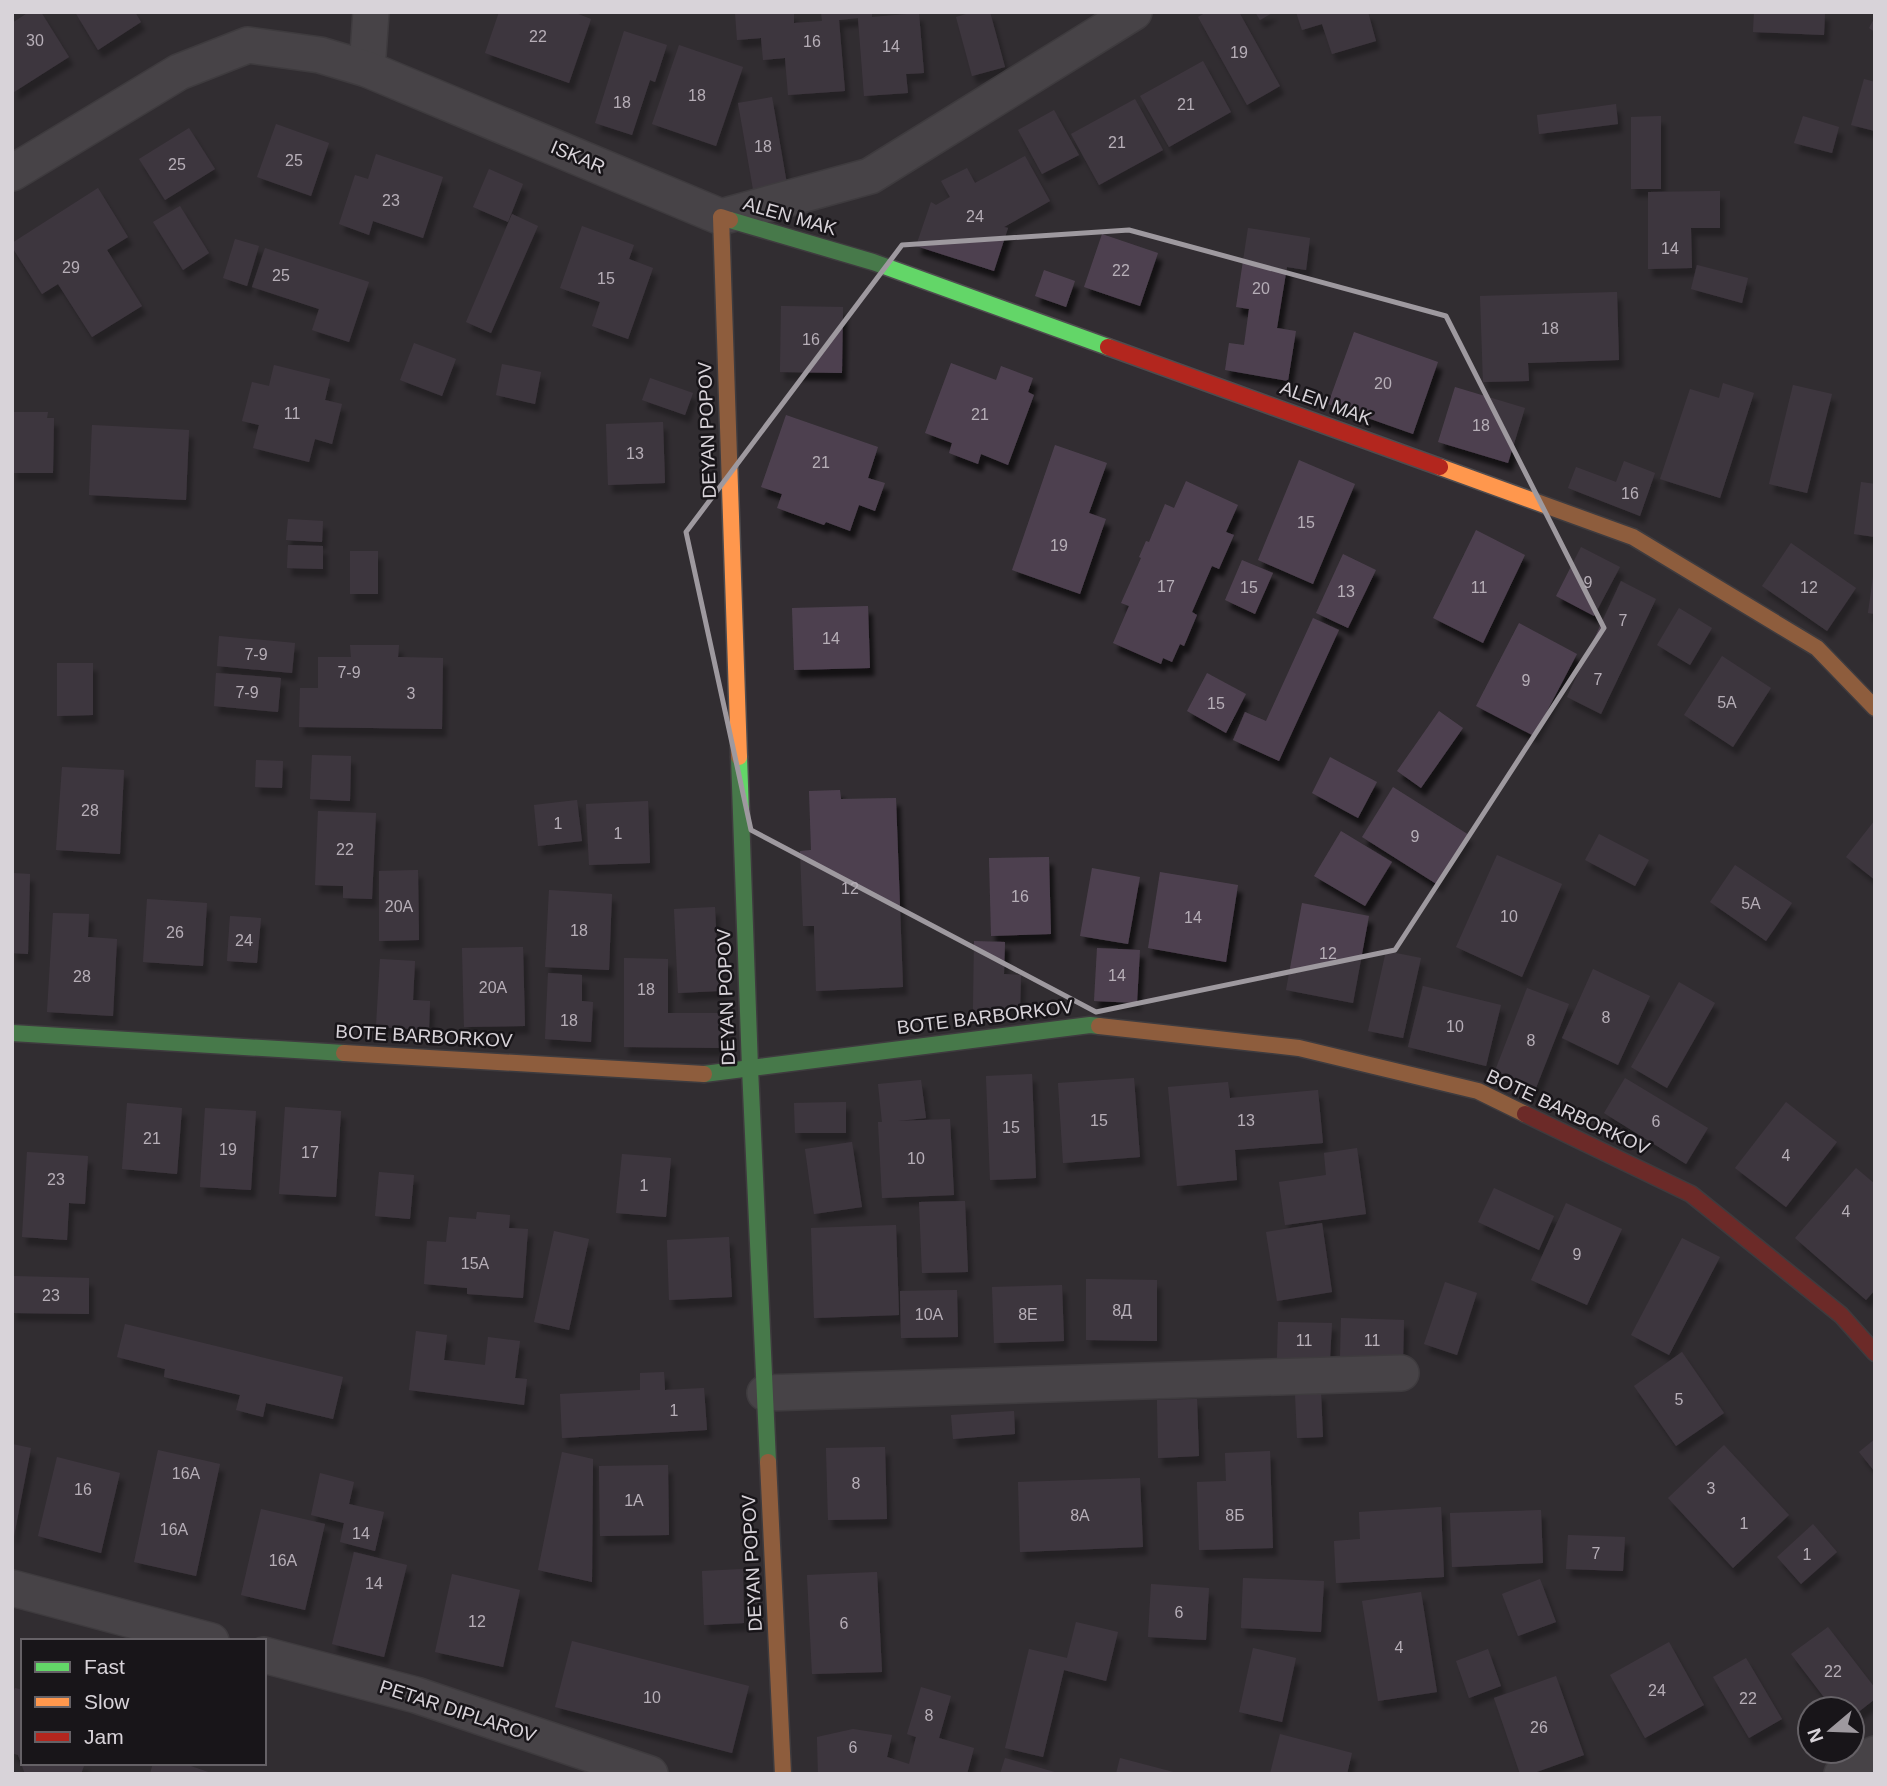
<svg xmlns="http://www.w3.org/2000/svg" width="1887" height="1786" font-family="Helvetica,sans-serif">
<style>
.building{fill:#4e4150;filter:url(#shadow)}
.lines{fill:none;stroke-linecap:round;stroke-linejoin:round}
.street-casing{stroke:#4f4c4f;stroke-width:38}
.fast-casing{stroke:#4f4c4f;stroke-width:19}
.slow-casing{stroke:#4f4c4f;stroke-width:19}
.jam-casing{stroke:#4f4c4f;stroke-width:19}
.street{stroke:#625e62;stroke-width:35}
.fast{stroke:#63d668;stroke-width:16}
.slow{stroke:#ff974d;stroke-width:16}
.jam{stroke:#b3261e;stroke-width:16}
.marked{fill:none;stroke:#9e999f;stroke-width:5;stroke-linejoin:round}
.labels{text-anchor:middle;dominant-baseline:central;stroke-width:5;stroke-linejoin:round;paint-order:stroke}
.number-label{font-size:16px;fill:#b6aeb7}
.street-label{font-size:19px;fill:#d8d3d9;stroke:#181519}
</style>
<defs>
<filter id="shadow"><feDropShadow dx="4.5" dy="8" stdDeviation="2" flood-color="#0009"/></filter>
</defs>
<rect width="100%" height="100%" fill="#322d32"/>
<g class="building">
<path d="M29 12H41L69 57 14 92 12 23Z"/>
<path d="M75 12H135L141 22 98 50Z"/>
<path d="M499 12H573L591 19 569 83 485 53Z"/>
<path d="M735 12H794V23L822 21 821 12H872V17L919 13 924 73 906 74 908 93 864 96 858 18 839 20 845 91 788 95 785 58 763 60 761 38 737 40Z"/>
<path d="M973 12H990L1005 67 972 76 956 17Z"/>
<path d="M1207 12H1239L1280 86 1247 105 1198 17Z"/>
<path d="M1255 12H1274L1260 20Z"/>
<path d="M1296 12H1368L1376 41 1332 54 1322 24 1302 30Z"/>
<path d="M1754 12H1825L1824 35 1753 32Z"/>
<path d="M1875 17V32L1869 28Z"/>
<path d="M624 31 667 45 655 82 650 80 632 135 595 123Z"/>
<path d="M679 45 743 67 716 146 652 124Z"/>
<path d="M1203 61 1231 112 1169 147 1140 96Z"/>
<path d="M1864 79 1875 82V131L1851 125Z"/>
<path d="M772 97 788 190 754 195 738 103Z"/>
<path d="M1135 99 1163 150 1099 185 1071 134Z"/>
<path d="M1616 104 1618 124 1539 134 1537 115Z"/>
<path d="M1054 110 1079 155 1042 174 1018 130Z"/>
<path d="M1661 116V189H1631V117Z"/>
<path d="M1803 116 1839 127 1832 153 1794 143Z"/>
<path d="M276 124 329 143 311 196 257 177Z"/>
<path d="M189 128 215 169 165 200 139 159Z"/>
<path d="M376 154 443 177 423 238 373 221 369 235 339 224 355 175 368 179Z"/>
<path d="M1025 156 1050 201 1004 227 1008 228 994 271 916 246 931 202 936 205 950 197 941 181 967 168 975 183Z"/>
<path d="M489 169 523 184 508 222 473 207Z"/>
<path d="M98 188 128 237 107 250 142 306 92 337 58 284 42 294 12 247V243Z"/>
<path d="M1720 191V228H1691L1692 268 1648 269V192Z"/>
<path d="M180 206 209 253 183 270 153 222Z"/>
<path d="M512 214 538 226 491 333 466 322Z"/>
<path d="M582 226 634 245 629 259 653 268 628 339 592 326 600 302 560 288Z"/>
<path d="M1248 228 1310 238 1306 270 1287 267 1277 328 1296 331 1288 381 1225 370 1229 343 1244 345 1249 309 1236 307Z"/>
<path d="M1102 234 1158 253 1140 306 1084 287Z"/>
<path d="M235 239 259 246 247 286 223 278Z"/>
<path d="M265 248 369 282 349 342 312 330 319 309 252 287Z"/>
<path d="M1697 265 1748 278 1742 303 1691 289Z"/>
<path d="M1044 270 1075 281 1066 307 1035 296Z"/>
<path d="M1617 292 1619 360 1528 363 1529 381 1483 382 1480 296Z"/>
<path d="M781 306 843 307 842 373 780 372Z"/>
<path d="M1354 332 1438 362 1413 434 1328 404Z"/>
<path d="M414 343 456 359 442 396 400 380Z"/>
<path d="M951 363 996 380 1001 366 1033 378 1028 392 1034 395 1008 465 981 454 978 464 949 453 952 443 925 433Z"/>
<path d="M502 364 541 372 535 404 496 395Z"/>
<path d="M274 365 330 379 325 400 342 404 332 444 315 439 309 462 253 448 259 425 242 421 252 382 269 386Z"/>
<path d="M650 378 693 393 685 415 642 400Z"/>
<path d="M1723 383 1754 393 1720 498 1660 479 1690 389 1719 398Z"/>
<path d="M1793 385 1832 394 1807 493 1769 484Z"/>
<path d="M1455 387 1525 408 1508 463 1438 442Z"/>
<path d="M12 412H48L47 418H54L53 473H12Z"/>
<path d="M786 415 878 447 868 478 885 483 875 511 859 505 850 531 826 522 824 525 777 508 782 494 761 487Z"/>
<path d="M663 422 665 483 608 485 606 424Z"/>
<path d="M92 425 189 430 186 500 89 495Z"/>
<path d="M1055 445 1107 463 1089 513 1106 519 1080 594 1012 570Z"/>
<path d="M1299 460 1355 484 1313 584 1258 560Z"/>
<path d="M1624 461 1655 473 1640 516 1568 488 1576 467 1616 482Z"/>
<path d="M1186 481 1238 505 1226 532 1234 535 1219 569 1212 566 1192 612 1197 615 1184 646 1180 644 1172 662 1163 658 1161 664 1113 643 1129 606 1121 603 1141 558 1139 557 1146 541 1149 542 1165 504 1174 508Z"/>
<path d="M1861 482 1875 484V537L1854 534Z"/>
<path d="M288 519 323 521 322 542 286 540Z"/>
<path d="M1476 530 1525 555 1483 643 1433 618Z"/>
<path d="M1791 543 1856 588 1827 631 1762 586Z"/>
<path d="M288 545 323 546V569L287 568Z"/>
<path d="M1581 547 1620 567 1594 616 1556 596Z"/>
<rect x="350" y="551" width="28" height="43"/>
<path d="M1343 554 1376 570 1348 628 1316 613Z"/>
<path d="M1242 560 1273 573 1255 614 1225 600Z"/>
<path d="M1873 577 1875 578V614L1868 613Z"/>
<path d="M1621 581 1656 599 1601 714 1567 697Z"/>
<path d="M868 606 870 668 794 670 792 608Z"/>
<path d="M1679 608 1712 628 1690 665 1657 645Z"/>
<path d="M1313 618 1339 630 1279 761 1233 740 1245 712 1266 721Z"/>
<path d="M1519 623 1577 654 1534 736 1476 706Z"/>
<path d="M219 636 295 643 292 673 217 666Z"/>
<path d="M350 645H399L398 657 443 658 442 729 299 727 300 688H318V657H351Z"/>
<path d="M1722 656 1771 688 1733 747 1684 715Z"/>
<path d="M57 663H93V715L57 716Z"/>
<path d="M216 673 281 678 278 712 214 706Z"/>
<path d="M1207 673 1246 694 1226 733 1187 711Z"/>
<path d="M1439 711 1463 728 1421 788 1397 771Z"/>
<path d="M312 755 351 756 350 801 310 799Z"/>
<path d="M1330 757 1377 782 1358 818 1312 793Z"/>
<path d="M256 760 283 761 282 788 255 787Z"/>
<path d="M62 767 124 770 120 854 56 850Z"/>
<path d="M1393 787 1469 835 1438 885 1362 837Z"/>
<path d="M840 790 841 799 896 798 903 987 816 991 814 926H803L800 851 811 850 809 791Z"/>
<path d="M577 800 582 841 538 846 534 805Z"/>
<path d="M648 801 650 863 589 865 586 804Z"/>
<path d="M318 811 376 813 372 899 343 898V886L315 885Z"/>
<path d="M1875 820V880L1846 857Z"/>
<path d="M1341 831 1392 862 1365 906 1314 876Z"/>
<path d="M1599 834 1649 860 1635 886 1585 860Z"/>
<path d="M1497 855 1562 884 1522 977 1456 947Z"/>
<path d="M1049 857 1051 934 991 936 989 858Z"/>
<path d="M1735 865 1792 903 1766 941 1710 902Z"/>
<path d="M1092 868 1140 877 1128 944 1080 936Z"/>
<path d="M418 870 419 940 379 941V871Z"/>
<path d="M1160 872 1238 885 1226 962 1148 948Z"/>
<path d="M12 873 30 874 28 954 12 953Z"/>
<path d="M549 890 612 894 609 970 545 967Z"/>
<path d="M147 899 207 903 203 966 143 962Z"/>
<path d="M1302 903 1369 916 1353 1003 1286 990Z"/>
<path d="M715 907 719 991 678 993 674 909Z"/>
<path d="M53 913 89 914 88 937 117 939 113 1016 47 1012Z"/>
<path d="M230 916 261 918 257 963 227 961Z"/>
<path d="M974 941 1005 942 1004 974 1021 975 1020 1011 973 1010Z"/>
<path d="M523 947 525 1026 464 1027 462 948Z"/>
<path d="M1097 948 1140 950 1137 1003 1094 1001Z"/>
<path d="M1386 951 1421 958 1403 1038 1368 1031Z"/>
<path d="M624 958 668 959V1013H724V1048L624 1047Z"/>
<path d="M380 959 415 961 413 1000 430 1001 429 1030 376 1027Z"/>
<path d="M1593 969 1650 996 1618 1065 1562 1038Z"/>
<path d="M548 973 582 975V1001L593 1002 591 1042 545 1039Z"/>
<path d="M1679 982 1715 1003 1667 1088 1631 1067Z"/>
<path d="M1423 986 1501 1005 1486 1066 1408 1047Z"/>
<path d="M1527 988 1569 1004 1534 1093 1493 1076Z"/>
<path d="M1032 1074 1036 1178 990 1180 986 1076Z"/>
<path d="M1134 1078 1140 1157 1063 1163 1058 1083Z"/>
<path d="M1625 1078 1708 1128 1686 1164 1604 1113Z"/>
<path d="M921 1080 926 1118 897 1121 950 1119 954 1195 882 1198 878 1122H882L878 1084Z"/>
<path d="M1228 1082 1230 1098 1318 1090 1323 1143 1235 1150 1237 1180 1177 1186 1168 1087Z"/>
<path d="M846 1102V1133H795L794 1103Z"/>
<path d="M1786 1102 1837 1142 1786 1207 1735 1168Z"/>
<path d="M127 1103 182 1108 177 1174 122 1169Z"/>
<path d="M285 1107 341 1111 336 1197 279 1194Z"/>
<path d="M205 1108 256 1111 251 1190 200 1187Z"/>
<path d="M852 1142 862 1207 814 1214 805 1149Z"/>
<path d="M1357 1148 1366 1214 1285 1225 1279 1182 1326 1175 1324 1153Z"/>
<path d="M27 1152 88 1156 85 1204 69 1203 67 1240 22 1237Z"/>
<path d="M622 1154 671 1158 666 1217 616 1213Z"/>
<path d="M1856 1168 1875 1184V1290L1866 1300 1795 1238Z"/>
<path d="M379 1172 414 1175 410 1219 375 1216Z"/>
<path d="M1494 1188 1554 1216 1539 1250 1478 1222Z"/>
<path d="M965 1201 968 1272 922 1273 919 1202Z"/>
<path d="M1566 1203 1622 1229 1587 1305 1531 1280Z"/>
<path d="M477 1212 510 1215 509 1228 528 1229 523 1298 467 1294V1288L424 1284 427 1241 446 1242 449 1217 476 1219Z"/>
<path d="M1322 1223 1332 1292 1277 1301 1266 1232Z"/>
<path d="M896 1225 899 1315 814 1318 811 1228Z"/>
<path d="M554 1231 589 1239 569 1330 534 1322Z"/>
<path d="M729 1237 732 1297 669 1300 667 1240Z"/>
<path d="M1682 1238 1720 1257 1669 1355 1631 1335Z"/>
<path d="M12 1276 89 1278V1314L12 1313Z"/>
<path d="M1086 1279 1157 1280V1341L1086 1340Z"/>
<path d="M1445 1282 1477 1293 1457 1355 1424 1344Z"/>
<path d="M1062 1285 1064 1341 994 1343 992 1287Z"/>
<path d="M957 1290 958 1337 901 1338 900 1291Z"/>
<path d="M1341 1318 1404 1320 1403 1361 1340 1360Z"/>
<path d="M1278 1322 1332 1323 1330 1359 1277 1358Z"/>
<path d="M125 1324 343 1377 333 1419 266 1403 263 1417 236 1410 240 1395 164 1377 165 1369 117 1357Z"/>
<path d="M416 1331 447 1335 444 1360 485 1365 488 1337 520 1341 515 1378 527 1379 524 1405 409 1390Z"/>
<path d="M1682 1352 1724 1413 1676 1446 1634 1386Z"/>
<path d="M664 1372 665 1390 704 1388 707 1430 562 1438 560 1394 640 1390V1373Z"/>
<path d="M1321 1392 1323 1437 1297 1438 1295 1393Z"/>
<path d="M1197 1399 1199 1456 1158 1458 1157 1400Z"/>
<path d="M1014 1411 1015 1434 953 1439 951 1415Z"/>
<path d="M1875 1439V1472L1859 1452Z"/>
<path d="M12 1444 31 1448 14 1536H12Z"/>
<path d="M1724 1445 1789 1515 1733 1568 1668 1498Z"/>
<path d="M885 1447 887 1519 828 1520 826 1448Z"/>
<path d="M158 1450 220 1464 196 1576 134 1562Z"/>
<path d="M1270 1451 1273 1548 1199 1550 1197 1482 1226 1481 1225 1453Z"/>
<path d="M562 1452 593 1459 592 1582 538 1570Z"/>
<path d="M57 1457 120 1473 101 1553 38 1536Z"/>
<path d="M668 1465 669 1535 600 1536 599 1466Z"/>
<path d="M320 1473 354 1482 349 1504 384 1512 375 1551 340 1542 344 1523 311 1515Z"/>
<path d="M1140 1478 1143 1547 1020 1552 1018 1482Z"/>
<path d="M1441 1507 1444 1577 1336 1583 1334 1541 1360 1539 1359 1512Z"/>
<path d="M261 1509 325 1524 305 1610 241 1595Z"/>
<path d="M1541 1510 1543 1563 1452 1567 1450 1513Z"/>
<path d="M1813 1524 1837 1552 1801 1584 1777 1557Z"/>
<path d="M1568 1535 1625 1537 1623 1571 1566 1569Z"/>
<path d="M354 1552 407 1565 384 1657 332 1644Z"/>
<path d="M743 1569 744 1623 704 1625 702 1571Z"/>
<path d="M877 1572 882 1672 812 1674 807 1575Z"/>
<path d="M452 1574 520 1590 503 1667 435 1652Z"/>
<path d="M1243 1578 1324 1581 1321 1632 1241 1628Z"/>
<path d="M1540 1579 1556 1622 1518 1636 1502 1594Z"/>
<path d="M1151 1584 1209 1588 1206 1640 1148 1637Z"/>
<path d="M1421 1592 1437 1692 1378 1701 1362 1601Z"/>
<path d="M1076 1622 1118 1632 1106 1681 1064 1670 1043 1757 1005 1748 1029 1649 1067 1658Z"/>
<path d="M1828 1627 1875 1688V1699L1852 1717V1709H1833L1791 1654Z"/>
<path d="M572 1641 749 1686 732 1753 555 1707Z"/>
<path d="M1669 1642 1704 1705 1645 1738 1610 1675Z"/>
<path d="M1253 1648 1296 1658 1282 1722 1239 1712Z"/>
<path d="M1488 1649 1501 1686 1469 1698 1456 1661Z"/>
<path d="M1746 1658 1782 1719 1749 1738 1713 1677Z"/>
<path d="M1556 1676 1584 1755 1531 1774H1520L1494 1698Z"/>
<path d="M921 1687 951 1696 939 1738 974 1748 967 1774H818L817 1737 853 1729 892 1735 887 1757 909 1764 916 1737 907 1734Z"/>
<path d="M15 1688 23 1690V1763H85L81 1774H25L18 1755 12 1753V1695Z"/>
<path d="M1280 1734 1352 1753 1347 1774H1270Z"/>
<path d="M1005 1758 1058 1773V1774H1000Z"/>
<path d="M1120 1758 1177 1773V1774H1116Z"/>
<path d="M153 1763H182L214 1774H150Z"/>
</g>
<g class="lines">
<g class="street-casing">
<g id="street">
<path d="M367 69 371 12"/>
<path d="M12 173 179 72 248 45 320 55 367 69 721 217 870 176 1134 12"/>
<path d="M765 1393 1401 1373"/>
<path d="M12 1588 211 1641"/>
<path d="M264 1655 416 1695 650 1774"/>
<path d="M1842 1774 1875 1754"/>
</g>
</g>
<g class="fast-casing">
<g id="fast">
<path d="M730 220 873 262 1108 347"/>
<path d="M739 757 750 1068 768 1462"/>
<path d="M12 1033 344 1053"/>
<path d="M704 1074 1090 1025 1099 1026"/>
</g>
</g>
<g class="slow-casing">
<g id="slow">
<path d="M730 220 721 217 739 757"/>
<path d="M1440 467 1633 537 1817 648 1875 708"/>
<path d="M1099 1026 1299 1048 1478 1091 1525 1114"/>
<path d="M344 1053 704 1074"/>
<path d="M768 1462 783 1774"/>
</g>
</g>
<g class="jam-casing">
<g id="jam">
<path d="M1108 347 1440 467"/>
<path d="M1525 1114 1691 1194 1841 1315 1875 1353"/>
</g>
</g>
<use href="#street" class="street"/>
<use href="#fast" class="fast"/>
<use href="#slow" class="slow"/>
<use href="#jam" class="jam"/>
</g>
<path d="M0 0H1887V1786H0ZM1129 230 1446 316 1604 628 1395 950 1096 1012 751 830 686 532 902 245Z" fill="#322d32" fill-opacity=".55" fill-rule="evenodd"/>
<path class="marked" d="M1129 230 1446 316 1604 628 1395 950 1096 1012 751 830 686 532 902 245Z"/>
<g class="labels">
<g class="number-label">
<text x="538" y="36">22</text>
<text x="35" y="40">30</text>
<text x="812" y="41">16</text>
<text x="891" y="46">14</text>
<text x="1239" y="52">19</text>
<text x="697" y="95">18</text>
<text x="622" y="102">18</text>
<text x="1186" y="104">21</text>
<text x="1117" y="142">21</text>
<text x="763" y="146">18</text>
<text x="294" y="160">25</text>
<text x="177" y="164">25</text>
<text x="391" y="200">23</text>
<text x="975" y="216">24</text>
<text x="1670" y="248">14</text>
<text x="71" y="267">29</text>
<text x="1121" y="270">22</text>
<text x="281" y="275">25</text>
<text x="606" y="278">15</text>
<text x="1261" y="288">20</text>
<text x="1550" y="328">18</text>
<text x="811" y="339">16</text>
<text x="1383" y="383">20</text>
<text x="292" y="413">11</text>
<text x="980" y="414">21</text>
<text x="1481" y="425">18</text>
<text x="635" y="453">13</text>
<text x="821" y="462">21</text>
<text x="1630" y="493">16</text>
<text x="1306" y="522">15</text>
<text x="1059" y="545">19</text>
<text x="1588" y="582">9</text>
<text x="1166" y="586">17</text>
<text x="1249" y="587">15</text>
<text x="1479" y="587">11</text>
<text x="1809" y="587">12</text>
<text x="1346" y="591">13</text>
<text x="1623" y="620">7</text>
<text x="831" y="638">14</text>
<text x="256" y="654">7-9</text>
<text x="349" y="672">7-9</text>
<text x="1598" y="679">7</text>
<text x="1526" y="680">9</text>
<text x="247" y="692">7-9</text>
<text x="411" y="693">3</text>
<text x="1727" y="702">5А</text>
<text x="1216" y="703">15</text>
<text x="90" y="810">28</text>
<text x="558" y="823">1</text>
<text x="618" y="833">1</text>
<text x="1415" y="836">9</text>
<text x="345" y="849">22</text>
<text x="850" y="888">12</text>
<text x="1020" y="896">16</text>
<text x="1751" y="903">5А</text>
<text x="399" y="906">20А</text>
<text x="1509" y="916">10</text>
<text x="1193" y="917">14</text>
<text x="579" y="930">18</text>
<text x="175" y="932">26</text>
<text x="244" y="940">24</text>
<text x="1328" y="953">12</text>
<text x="1117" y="975">14</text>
<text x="82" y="976">28</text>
<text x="493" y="987">20А</text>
<text x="646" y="989">18</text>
<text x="1606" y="1017">8</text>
<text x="569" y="1020">18</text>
<text x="1455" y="1026">10</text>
<text x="1531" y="1040">8</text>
<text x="1099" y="1120">15</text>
<text x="1246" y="1120">13</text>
<text x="1656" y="1121">6</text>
<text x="1011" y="1127">15</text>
<text x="152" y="1138">21</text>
<text x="228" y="1149">19</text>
<text x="310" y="1152">17</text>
<text x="1786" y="1155">4</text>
<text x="916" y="1158">10</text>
<text x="56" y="1179">23</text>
<text x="644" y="1185">1</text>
<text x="1846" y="1211">4</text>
<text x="1577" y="1254">9</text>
<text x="475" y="1263">15А</text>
<text x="51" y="1295">23</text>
<text x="1122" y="1310">8Д</text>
<text x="929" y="1314">10А</text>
<text x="1028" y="1314">8Е</text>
<text x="1304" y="1340">11</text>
<text x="1372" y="1340">11</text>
<text x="1679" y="1399">5</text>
<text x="674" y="1410">1</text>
<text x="186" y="1473">16А</text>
<text x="856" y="1483">8</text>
<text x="1711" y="1488">3</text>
<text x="83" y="1489">16</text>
<text x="634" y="1500">1А</text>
<text x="1080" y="1515">8А</text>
<text x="1235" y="1515">8Б</text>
<text x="1744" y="1523">1</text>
<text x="174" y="1529">16А</text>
<text x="361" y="1533">14</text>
<text x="1596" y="1553">7</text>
<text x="1807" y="1554">1</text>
<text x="283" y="1560">16А</text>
<text x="374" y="1583">14</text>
<text x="1179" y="1612">6</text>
<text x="477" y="1621">12</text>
<text x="844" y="1623">6</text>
<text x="1399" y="1647">4</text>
<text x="1833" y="1671">22</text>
<text x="1657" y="1690">24</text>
<text x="652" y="1697">10</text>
<text x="1748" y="1698">22</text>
<text x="929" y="1715">8</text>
<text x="1539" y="1727">26</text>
<text x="853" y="1747">6</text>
</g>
<g class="street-label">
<text transform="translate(578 157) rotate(23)">ISKAR</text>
<text transform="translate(790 216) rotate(16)">ALEN MAK</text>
<text transform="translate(1326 403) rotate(20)">ALEN MAK</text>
<text transform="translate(707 430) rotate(-92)">DEYAN POPOV</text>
<text transform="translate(726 997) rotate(-92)">DEYAN POPOV</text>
<text transform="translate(985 1017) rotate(-7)">BOTE BARBORKOV</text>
<text transform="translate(424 1036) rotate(3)">BOTE BARBORKOV</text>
<text transform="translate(1568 1112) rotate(25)">BOTE BARBORKOV</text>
<text transform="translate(752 1563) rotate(-93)">DEYAN POPOV</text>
<text transform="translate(458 1711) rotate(18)">PETAR DIPLAROV</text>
</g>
</g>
<rect width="1887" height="1786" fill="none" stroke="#d8d3d9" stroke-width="28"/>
<rect x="21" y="1639" width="245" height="126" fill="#181519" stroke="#656166" stroke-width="2"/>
<rect x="35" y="1662" width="35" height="10" fill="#63d668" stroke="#656166" stroke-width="2"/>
<text x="84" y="1674" font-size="21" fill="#d8d3d9">Fast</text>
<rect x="35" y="1697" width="35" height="10" fill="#ff974d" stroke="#656166" stroke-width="2"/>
<text x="84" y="1709" font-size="21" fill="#d8d3d9">Slow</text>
<rect x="35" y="1732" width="35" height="10" fill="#b3261e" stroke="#656166" stroke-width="2"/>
<text x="84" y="1744" font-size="21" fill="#d8d3d9">Jam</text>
<g transform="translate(1831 1730) rotate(251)"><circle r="33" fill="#181519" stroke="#656166" stroke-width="2"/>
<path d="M0-5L12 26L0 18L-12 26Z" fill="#9e999f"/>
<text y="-10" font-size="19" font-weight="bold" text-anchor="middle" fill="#d8d3d9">N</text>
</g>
</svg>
